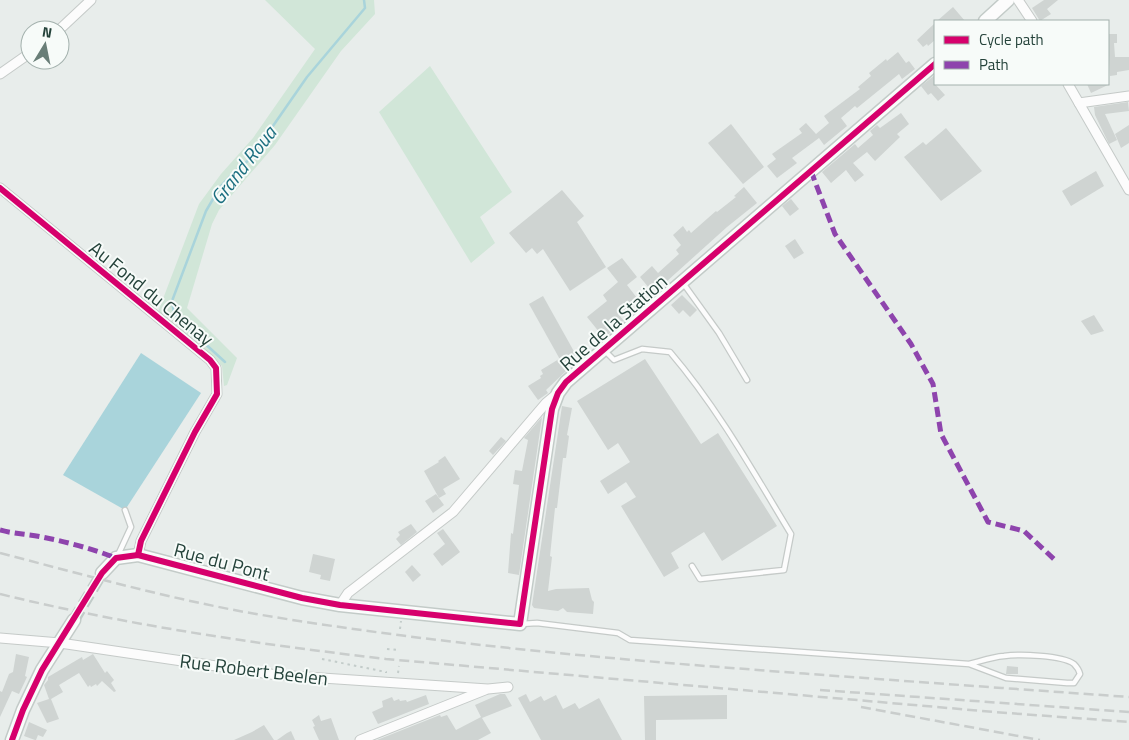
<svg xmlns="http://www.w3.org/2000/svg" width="1129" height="740" font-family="'Titillium Web',sans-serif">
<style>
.green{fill:#d1e6d8}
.water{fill:#a9d4db}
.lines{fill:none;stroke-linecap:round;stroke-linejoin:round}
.stream{stroke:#a9d4db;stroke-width:2.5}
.building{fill:#cfd4d2}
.secondary-tunnel{stroke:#c1cbc8;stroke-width:12;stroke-dasharray:12 6;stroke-linecap:butt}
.lane-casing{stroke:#c5cac8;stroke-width:7}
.street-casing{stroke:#c5cac8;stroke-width:11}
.secondary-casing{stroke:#c3cbc8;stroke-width:15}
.path{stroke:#c3ccca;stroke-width:2;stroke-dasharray:2.5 4;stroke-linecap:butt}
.lane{stroke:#fcfcfc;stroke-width:4.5}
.street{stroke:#fcfcfc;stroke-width:9}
.secondary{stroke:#fcfcfc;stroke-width:12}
.rail{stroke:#c9cdcc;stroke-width:2.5;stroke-dasharray:10 5;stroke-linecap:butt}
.quiet{stroke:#8e44ad;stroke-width:5;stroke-dasharray:10 5;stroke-linecap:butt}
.cycleway-casing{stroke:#f7fbf9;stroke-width:9}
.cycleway{stroke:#d6006c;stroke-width:6}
.labels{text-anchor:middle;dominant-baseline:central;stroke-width:4;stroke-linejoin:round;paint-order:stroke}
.street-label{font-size:19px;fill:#24423a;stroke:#f7fbf9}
.water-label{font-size:20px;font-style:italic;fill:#1c6f80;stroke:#f7fbf9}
</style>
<rect width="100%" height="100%" fill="#e8edeb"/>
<g class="green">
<path d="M265 0H374L375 14 341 51 275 145 219 210 212 224 187 308 237 358 227 385 224 386 222 366 158 312 199 204 221 174 253 138 315 49Z"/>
<path d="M430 66 512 192 480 217 495 243 471 263 379 112Z"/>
</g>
<path class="water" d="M141 353 201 393 125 510 63 475Z"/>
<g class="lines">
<path class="stream" d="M225 362 177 318 174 313 172 301 206 211 220 187 232 174 250 159 307 77 365 8 364 0"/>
</g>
<g class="building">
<path d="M1044 0H1058L1047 9 1051 14 1040 21 1032 8Z"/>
<path d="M953 7 965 21H937Z"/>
<path d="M935 23V40L928 46 927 44 923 47 917 40Z"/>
<path d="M1108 34H1117V43H1114L1115 57H1129V70L1117 72V75L1110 76Z"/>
<path d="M898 52 906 63 909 61 915 69 902 79 899 74 857 108 855 106 841 118 847 126 824 145 819 138 792 158 797 163 777 178 767 166 776 159 772 154 802 133 799 129 806 123 816 134 829 123 824 116 860 89 858 87 871 76 869 73 886 59 887 61Z"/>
<path d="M935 75V84L945 95 938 101 931 93 928 95 921 86Z"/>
<path d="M1087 84H1110L1091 93Z"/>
<path d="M1128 102 1129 111 1105 114 1117 140 1109 144 1095 115 1094 107Z"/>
<path d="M901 113 909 124 897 134 900 137 875 161 867 152 853 163 864 175 855 182 846 170 831 183 822 172 855 144 858 148 873 135 870 131 877 125 880 128Z"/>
<path d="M731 124 764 167 743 184 708 143Z"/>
<path d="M1129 125V143L1121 148 1115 134Z"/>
<path d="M946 128 982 171 941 201 904 157 923 142 926 145Z"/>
<path d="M1096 171 1104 186 1071 206 1062 191Z"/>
<path d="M744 187 757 203 727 227 666 282 659 274 661 277 649 288 640 277 652 266 658 273 679 254 676 250 681 245 673 235 683 226 687 232 689 230 691 233 716 211 717 212 736 197 734 196Z"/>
<path d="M562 190 584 216 577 222 606 267 570 291 543 249 537 254 532 248 526 253 509 233Z"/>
<path d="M791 199 799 209 790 216 782 206Z"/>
<path d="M795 239 804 253 794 259 785 246Z"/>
<path d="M622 258 637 277 627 285 637 298 619 315 624 321 604 338 587 317 607 301 603 295 618 282 607 268Z"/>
<path d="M682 295 697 310 690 317 683 310 679 314 671 305Z"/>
<path d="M543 296 576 355 562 363 529 304Z"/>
<path d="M1094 315 1104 331 1091 335 1081 321Z"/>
<path d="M559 359 566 371 546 390 548 393 538 400 528 386 541 378 540 376 543 374 541 370Z"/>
<path d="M645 359 701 444 718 433 777 526 722 561 704 532 671 553 679 568 664 577 621 506 636 497 626 482 608 494 600 481 630 462 618 443 608 450 577 401Z"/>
<path d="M562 406 572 408 567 435 569 436 566 458H563L557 508H555L550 556 552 557 548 591 556 589 589 588 592 600 594 602 593 614 567 612 563 608 558 611 534 608 532 605Z"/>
<path d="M542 417 519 575 508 573 511 533 513 534 519 485 513 484 515 470 522 471 528 440 524 438Z"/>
<path d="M501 437 506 441 493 455 489 451Z"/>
<path d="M445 456 460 479 443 489 446 494 439 498 424 471 439 462 438 461Z"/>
<path d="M436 494 444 505 433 513 425 501Z"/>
<path d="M411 524 417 532 401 545 396 539 400 535 398 532Z"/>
<path d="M443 529 460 552 442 566 433 554 445 544 437 533Z"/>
<path d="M313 554 335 559 330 581 320 579 321 575 309 572Z"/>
<path d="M412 565 421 575 413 582 405 572Z"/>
<path d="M16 654 29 657 25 676 27 677 19 694 12 691 0 717V691L2 692 9 674 13 672Z"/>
<path d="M93 654 105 673 107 671 114 680 111 683 116 691 114 692 102 681 97 686 96 684 91 687 90 685 88 687 79 673 59 685 63 692 51 699 59 719 47 723 37 703 49 699 44 685 48 680V677L82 657 83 660Z"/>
<path d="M1007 666 1018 667V674H1006Z"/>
<path d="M500 694H505L512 706 482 718 491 733 478 740H377L440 715 441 717 447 715 456 730 481 717 475 705Z"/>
<path d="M526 694 530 702 541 696 544 701 556 695 563 709 575 703 579 709 599 698 622 740H541L518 698Z"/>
<path d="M426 695 429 704 378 724 372 712 383 707 382 701 392 697 394 701 399 699 400 701 406 700 407 702Z"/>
<path d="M727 695V719L656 720V740H645L644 696Z"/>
<path d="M319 715 321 721 331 718 339 740H319L313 727 315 726 312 720Z"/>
<path d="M29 722 47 730 43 737 38 735 36 740H35L24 736Z"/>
<path d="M264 725 274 740H234L252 732Z"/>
<path d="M291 731 295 740H277L287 733Z"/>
</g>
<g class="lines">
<path class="secondary-tunnel" d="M74 620 102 573"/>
<g class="lane-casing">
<g id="lane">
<path d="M683 283 719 333 747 380"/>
<path d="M605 351 614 360 642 349 670 352C717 407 753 471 791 534L784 570 700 579 692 566"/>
<path d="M118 555 131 527 125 510"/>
<path d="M521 624 537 623 618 633 630 640 969 664C981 661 992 657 1004 656 1019 654 1062 655 1074 664 1077 667 1079 670 1080 674L1074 683H1067L1006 678 969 664"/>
</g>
</g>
<g class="street-casing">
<g id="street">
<path d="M1018 0 1032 21"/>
<path d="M59 30 91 0"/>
<path d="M0 74 30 53"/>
<path d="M1068 84 1129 190"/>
<path d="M1079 103 1129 96"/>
<path d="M0 188 210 360 216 368 217 394 195 432 141 541 138 555"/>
<path d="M340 605 348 593 453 512 546 403 558 393"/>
<path d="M0 638 60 643 277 675 488 689 508 687"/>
<path d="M360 740 485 690"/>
</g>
</g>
<g class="secondary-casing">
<g id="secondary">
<path d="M985 21 1008 0"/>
<path d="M102 573 116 558 138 555 302 598 340 605 520 624 552 409 558 393 566 382 935 64"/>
<path d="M12 740 23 710 42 670 74 620"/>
</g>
</g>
<g class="path">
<path d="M400 629 401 621"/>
<path d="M387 649 399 650"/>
<path d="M322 659 386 672V673"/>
<path d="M398 673 399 666"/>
</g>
<use href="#lane" class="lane"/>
<use href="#street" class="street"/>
<use href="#secondary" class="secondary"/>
<g class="rail">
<path d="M0 553C85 575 170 599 256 614 405 639 555 654 706 666 847 677 988 687 1129 697"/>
<path d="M0 594C127 625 256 644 386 659L994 712 1129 722"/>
<path d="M820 690 1129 712"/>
<path d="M861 707 1040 740"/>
</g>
<g class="quiet">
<path d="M811 171 835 234 911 344 933 384 941 434 988 522 1024 531 1055 560"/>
<path d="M0 530C14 534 28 534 42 537 67 542 93 549 116 558"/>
</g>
<g class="cycleway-casing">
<g id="cycleway">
<path d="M0 188 210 360 216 368 217 394 195 432 141 541 138 555"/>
<path d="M12 740 23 710 42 670 102 573 116 558 138 555 302 598 340 605 520 624 552 409 558 393 566 382 935 64"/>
</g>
</g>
<use href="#cycleway" class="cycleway"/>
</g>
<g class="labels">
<g class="street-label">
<text transform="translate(152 293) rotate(39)">Au Fond du Chenay</text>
<text transform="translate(613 322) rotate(-41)">Rue de la Station</text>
<text transform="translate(222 561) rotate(15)">Rue du Pont</text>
<text transform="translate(254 669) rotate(7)">Rue Robert Beelen</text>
</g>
<g class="water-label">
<text transform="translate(243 165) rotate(-52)">Grand Roua</text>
</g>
</g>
<rect x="934" y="20" width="175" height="65" fill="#f7fbf9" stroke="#a3b1ad"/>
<rect x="944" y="36" width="25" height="8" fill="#d6006c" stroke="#a3b1ad"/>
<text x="979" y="45" font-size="15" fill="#24423a">Cycle path</text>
<rect x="944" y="61" width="25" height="8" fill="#8e44ad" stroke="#a3b1ad"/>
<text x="979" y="70" font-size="15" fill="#24423a">Path</text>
<g transform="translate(45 45) rotate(10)"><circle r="24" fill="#f7fbf9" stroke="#a3b1ad"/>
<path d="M0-4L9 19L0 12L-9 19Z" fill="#697e78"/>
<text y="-8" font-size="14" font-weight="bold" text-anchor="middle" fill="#24423a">N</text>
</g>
</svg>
